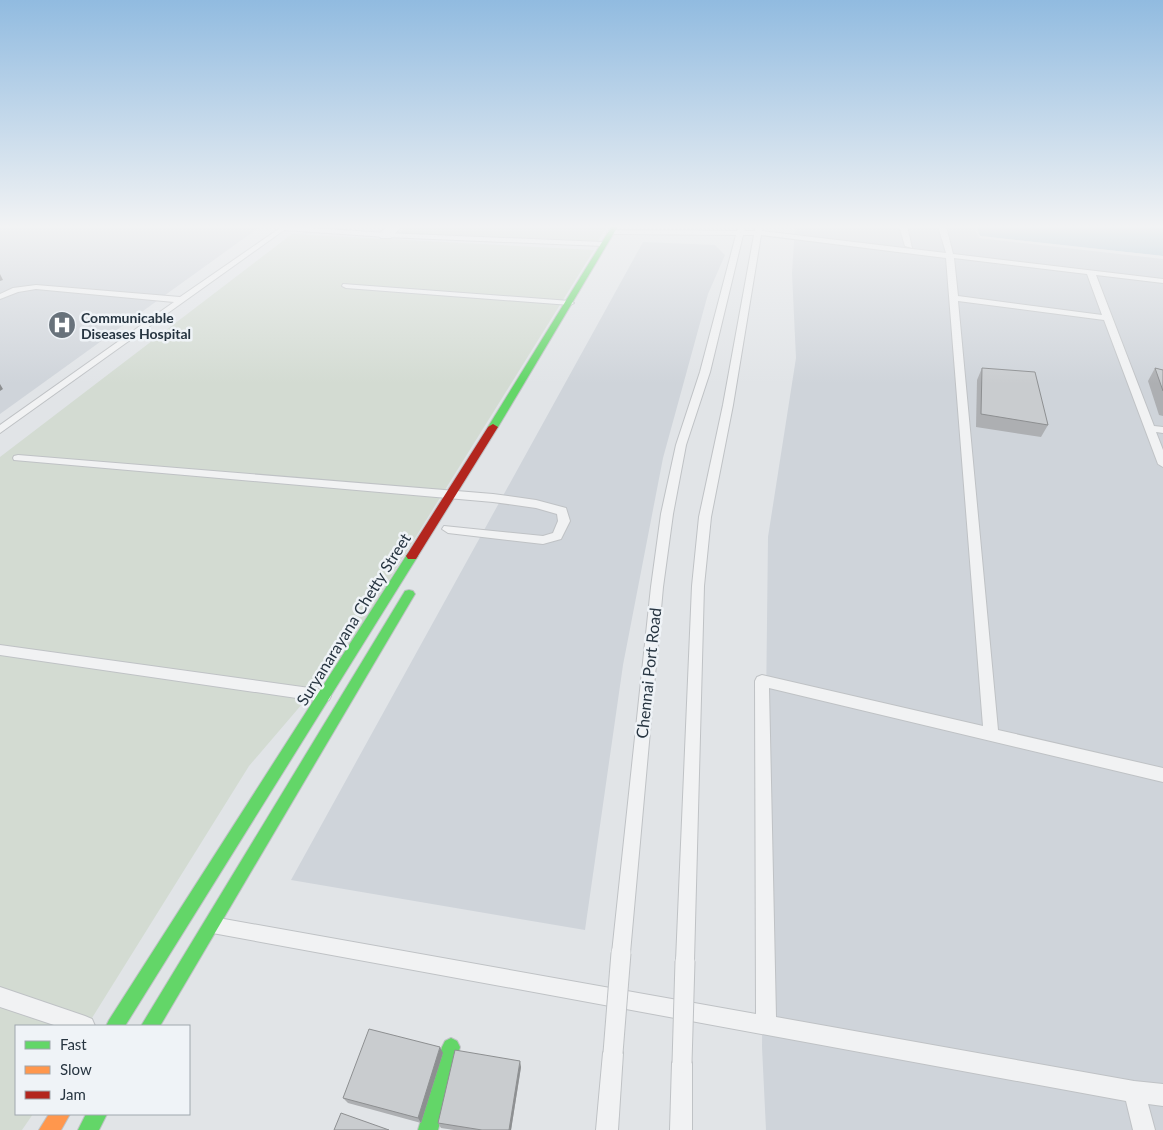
<svg xmlns="http://www.w3.org/2000/svg" width="1163" height="1130" font-family="Lato,sans-serif">
<style>
.built{fill:#cfd4da}
.green{fill:#d3dbd2}
.water{fill:#aec6d4}
.pier{fill:#e1e4e7}
.lines{fill:none;stroke-linecap:round;stroke-linejoin:round}
.lane-casing{stroke:#bfc2c5;stroke-width:2}
.street-casing{stroke:#bfc2c5;stroke-width:2}
.fast-casing{stroke:#bfc2c5;stroke-width:2}
.slow-casing{stroke:#bfc2c5;stroke-width:2}
.jam-casing{stroke:#bfc2c5;stroke-width:2}
.lane{fill:#f1f2f3;fill-rule:evenodd}
.street{fill:#f1f2f3;fill-rule:evenodd}
.fast{fill:#63d668;fill-rule:evenodd}
.slow{fill:#ff974d;fill-rule:evenodd}
.jam{fill:#b3261e;fill-rule:evenodd}
.lane-bridge-casing{stroke:#bfc2c5;stroke-width:21;stroke-linecap:butt}
.lane-bridge{stroke:#f1f2f3;stroke-width:19}
.wall{fill:#adafb2}
.shaded-wall{fill:#8d8f91}
.building{fill:#c9cccf;stroke:#8d8f91}
.labels{text-anchor:middle;dominant-baseline:central;stroke-width:5;stroke-linejoin:round;paint-order:stroke}
.far-poi-label{font-size:14px;font-weight:bold;fill:#273541;stroke:#eff3f7;text-anchor:start}
.street-label{font-size:16px;fill:#273541;stroke:#eff3f7}
</style>
<rect width="100%" height="100%" fill="#e1e4e7"/>
<g class="built">
<path d="M0 226H261L0 414Z"/>
<path d="M795 226H976L980 236 1163 256V1130H766L762 1047 768 537 796 358 792 273Z"/>
<path d="M643 242 715 245 725 255 708 294 663 458 623 665 585 930 291 880Z"/>
</g>
<g class="green">
<path d="M407 226H607L598 241 400 233Z"/>
<path d="M292 234 594 250 338 662 249 766 87 1026H16V1114H33L22 1130H0V457Z"/>
</g>
<path class="water" d="M976 226H1163V256L980 236Z"/>
<path class="pier" d="M973 226H976L980 236 1163 256V259L979 238Z"/>
<g class="lines">
<g class="lane-casing">
<g id="lane">
<path d="M283 226 386 233 603 242 607 244 603 246 386 237 284 230 0 433V425L174 302 36 289 18 292 0 299V294L13 288 36 285 180 297Z"/>
<path d="M738 226H746L744 231H755V226H763L762 231 946 253 938 226H946L953 254 1163 279V283L1096 275 1154 426 1163 427V433L1156 432 1163 450V467L1158 464 1104 320 958 301 998 730 1163 768V782L769 688 776 1017 1134 1081 1163 1084V1106L1148 1104 1155 1130H1133L1126 1101 207 932 204 926 207 920 213 917 756 1014 755 681 757 677 762 675 983 726 946 258 761 235 733 405 711 517 704 586 694 961 692 968 685 970 678 968 676 961 692 586 699 517 723 405 754 235H743L710 372 686 445 673 514 663 587 630 953 628 960 621 962 614 960 612 953 651 587 661 514 676 445 700 372 736 235 611 234 607 232 611 230 737 231ZM954 258 1087 274 1102 315 958 296Z"/>
<path d="M899 226H907L912 248 905 246Z"/>
<path d="M343 284 570 301 574 303 570 305 346 288 342 286Z"/>
<path d="M18 455 493 494 536 500 566 508 570 521 561 539 543 544 448 533 442 529 444 526 543 536 553 533 558 521 557 514 536 508 493 502 14 460 13 458 14 456Z"/>
<path d="M0 645 324 690 329 692 331 696 329 700 324 702 0 655Z"/>
<path d="M0 987 85 1016 92 1019 95 1026H57L0 1007Z"/>
<path d="M613 1043 620 1046 623 1053 618 1130H596L603 1053 606 1046Z"/>
<path d="M682 1053 689 1056 692 1063V1130H670L672 1063 675 1056Z"/>
</g>
</g>
<g class="street-casing">
<path id="street" d="M387 226H402L391 238H381L378 235Z"/>
</g>
<g class="fast-casing">
<g id="fast">
<path d="M612 226H618L498 427 496 429H490L488 427Z"/>
<path d="M412 552 416 553 418 556 416 559 125 1026H106L109 1020 408 553Z"/>
<path d="M409 590 413 591 415 594 160 1026H141L405 591Z"/>
<path d="M451 1038 457 1041 460 1047 438 1130H418L442 1047 445 1041Z"/>
<path d="M86 1114H107L99 1130H78Z"/>
</g>
</g>
<g class="slow-casing">
<path id="slow" d="M49 1114H70L61 1130H39Z"/>
</g>
<g class="jam-casing">
<path id="jam" d="M493 424 498 427 416 559H408L406 556 408 553 488 427Z"/>
</g>
<use href="#lane" class="lane"/>
<use href="#street" class="street"/>
<use href="#fast" class="fast"/>
<use href="#slow" class="slow"/>
<use href="#jam" class="jam"/>
<g class="lane-bridge-casing">
<g id="lane-bridge">
<path d="M613 1053 621 953"/>
<path d="M682 1063 685 961"/>
</g>
</g>
<use href="#lane-bridge" class="lane-bridge"/>
</g>
<g class="wall">
<path d="M982 368 1048 425 1041 437 976 427 977 380Z"/>
<path d="M1155 368 1163 370V416L1159 415 1148 381Z"/>
<path d="M443 1053 421 1123 348 1103 343 1098Z"/>
<path d="M521 1067 511 1130H454L441 1128 438 1123Z"/>
</g>
<g class="shaded-wall">
<path d="M0 274 3 280 0 281Z"/>
<path d="M0 384 3 389 0 391Z"/>
<path d="M440 1047 443 1053 421 1123 418 1118Z"/>
<path d="M520 1061 521 1067 511 1130H509Z"/>
</g>
<g class="building">
<path d="M982 368 1035 372 1048 425 981 414Z"/>
<path d="M1155 368 1163 370V391Z"/>
<path d="M369 1029 440 1047 418 1118 343 1098Z"/>
<path d="M455 1050 520 1061 509 1130H482L438 1123Z"/>
<path d="M341 1113 389 1130H334Z"/>
</g>
<linearGradient id="sky" x2="0" y2="1"><stop stop-color="#91bbe0"/><stop offset="0.59" stop-color="#f2f3f4"/><stop offset="1" stop-color="#f2f3f4" stop-opacity="0"/></linearGradient>
<rect width="1163" height="384" fill="url(#sky)"/>
<defs>
<g id="hospital-disc" transform="scale(1.4375)"><circle r="9.5" fill="#68727b" stroke="#eff3f7"/><path d="M-5-5h3v3.5h4V-5h3V5h-3V1.5h-4V5h-3Z" fill="#fff"/></g>
</defs>
<g fill-rule="evenodd">
<use href="#hospital-disc" x="62" y="325"/>
</g>
<g class="labels">
<g class="far-poi-label">
<text x="81" y="317">Communicable<tspan x="81" dy="16">Diseases Hospital</tspan></text>
</g>
<g class="street-label">
<text transform="translate(353 619) rotate(-58)">Suryanarayana Chetty Street</text>
<text transform="translate(648 673) rotate(-84)">Chennai Port Road</text>
</g>
</g>
<rect x="15" y="1025" width="175" height="90" fill="#eff3f7" stroke="#9fa7ae"/>
<rect x="25" y="1041" width="25" height="8" fill="#63d668" stroke="#9fa7ae"/>
<text x="60" y="1050" font-size="15" fill="#273541">Fast</text>
<rect x="25" y="1066" width="25" height="8" fill="#ff974d" stroke="#9fa7ae"/>
<text x="60" y="1075" font-size="15" fill="#273541">Slow</text>
<rect x="25" y="1091" width="25" height="8" fill="#b3261e" stroke="#9fa7ae"/>
<text x="60" y="1100" font-size="15" fill="#273541">Jam</text>
</svg>
